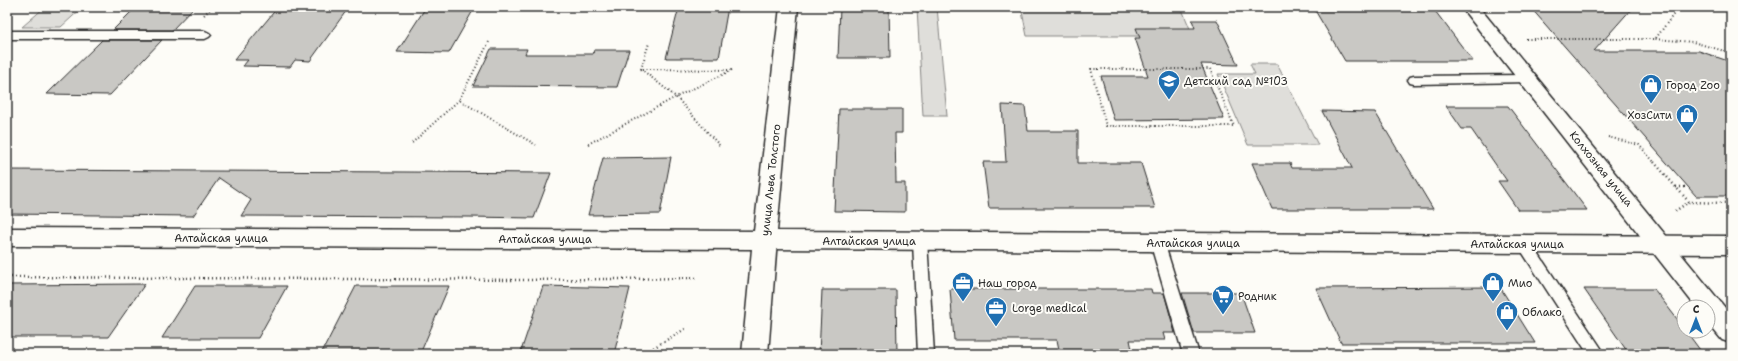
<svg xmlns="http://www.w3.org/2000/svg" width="1738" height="361" font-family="'Shantell Sans',sans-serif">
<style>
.green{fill:#dfdeda;stroke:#858482}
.building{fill:#c9c8c4;stroke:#2b2b2b}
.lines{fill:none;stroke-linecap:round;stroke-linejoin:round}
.service-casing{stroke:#2b2b2b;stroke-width:3}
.minor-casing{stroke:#2b2b2b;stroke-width:3}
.tertiary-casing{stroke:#2b2b2b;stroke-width:3}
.secondary-casing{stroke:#2b2b2b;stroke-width:3}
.path-far1{stroke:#2b2b2b;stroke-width:2;stroke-dasharray:1 2.5;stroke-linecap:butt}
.path{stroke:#2b2b2b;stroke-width:2.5;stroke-dasharray:1 3;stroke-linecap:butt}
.service{fill:#fdfcf7;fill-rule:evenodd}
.minor{fill:#fdfcf7;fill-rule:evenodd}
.tertiary{fill:#fdfcf7;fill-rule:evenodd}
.secondary{fill:#fdfcf7;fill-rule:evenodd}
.labels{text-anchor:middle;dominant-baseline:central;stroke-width:4;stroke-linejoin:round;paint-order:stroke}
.poi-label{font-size:11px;fill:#2b2b2b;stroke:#fdfcf7;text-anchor:start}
.street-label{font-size:11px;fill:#2b2b2b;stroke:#fdfcf7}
</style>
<rect width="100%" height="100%" fill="#fdfcf7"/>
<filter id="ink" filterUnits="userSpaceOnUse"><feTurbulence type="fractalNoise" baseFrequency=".025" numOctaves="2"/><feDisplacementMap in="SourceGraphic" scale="8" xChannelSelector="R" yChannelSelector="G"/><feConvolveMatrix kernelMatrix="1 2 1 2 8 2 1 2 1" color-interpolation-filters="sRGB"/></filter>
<g filter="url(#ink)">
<g class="green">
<path d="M45 7H83L61 27H22Z"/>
<path d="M917 7H937L947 116H923Z"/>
<path d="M1021 7H1181L1193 36H1027Z"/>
<path d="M1250 64H1277L1318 145H1248L1218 74H1255Z"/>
</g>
<g class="building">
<path d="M136 7H194L172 30H113Z"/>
<path d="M278 7H349L310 61 295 60 290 67 243 66 248 60H234Z"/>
<path d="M426 7H475L449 53 397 52Z"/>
<path d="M679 7H728L719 58H666Z"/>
<path d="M840 7H889L890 58H838Z"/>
<path d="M1313 7H1432L1473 61H1345Z"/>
<path d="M1530 7H1633L1594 51H1699L1731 62V196H1696Z"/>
<path d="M1192 20H1217L1238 65 1201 64 1224 119 1114 120 1101 76H1148L1135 38H1140L1136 28H1195Z"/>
<path d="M102 40H162L110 95 47 94Z"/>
<path d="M491 49H527L525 54H593L594 50H629L617 87 473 86Z"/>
<path d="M1002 105 1025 106 1028 131H1078V163H1141L1155 208H989L983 162H1006Z"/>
<path d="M1446 106H1508L1587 210H1518L1498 181H1507L1471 129H1462Z"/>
<path d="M839 109H902V133H895L896 183H905V212L834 211Z"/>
<path d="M1322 111 1375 112 1433 209H1272L1252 163H1290L1292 168H1352Z"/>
<path d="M671 157 660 214 588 215 603 158Z"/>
<path d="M7 170 406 172 551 173 534 218 468 217 241 216 251 200 219 178 193 216 7 214Z"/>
<path d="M145 284 108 337H7V285Z"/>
<path d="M195 286H287L258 338H162Z"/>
<path d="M356 286H449L420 354H321Z"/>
<path d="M543 286 630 288 614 354H520Z"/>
<path d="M1500 287 1535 343H1341L1316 288Z"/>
<path d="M950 289H1151L1152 293H1164L1175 333H1163L1165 340H1130L1133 354H1060L1057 340H954Z"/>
<path d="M1584 289H1654L1684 328V331H1686L1703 354H1629Z"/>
<path d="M822 290H896L897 354H819Z"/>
<path d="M1182 293H1241L1255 333H1194Z"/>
</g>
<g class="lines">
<g class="service-casing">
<g id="service">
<path d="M7 31H205L209 33 211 35 209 37 205 39H7Z"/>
<path d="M1527 75 1531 76 1533 79 1531 82 1414 84 1410 83 1408 80 1410 77 1414 76Z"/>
<path d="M920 235 925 237 927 241 934 354H918L913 241 915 237Z"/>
<path d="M1157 236 1162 238 1164 242 1199 354H1183L1150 242 1152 238Z"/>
<path d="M1524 238 1529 240 1605 354H1588L1517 244 1519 240Z"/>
</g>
</g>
<g class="minor-casing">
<path id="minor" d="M1461 7H1479L1731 315V343L1722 340 1708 323V307H1696Z"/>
</g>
<g class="tertiary-casing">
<path id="tertiary" d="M7 228 765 231 773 234 777 240 768 354H742L752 249 7 246Z"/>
</g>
<g class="secondary-casing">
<path id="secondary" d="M780 7H798L777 231 1731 236V254L765 249 757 246 753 240Z"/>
</g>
<g class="path-far1">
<path d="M204 15 212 7"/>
<path d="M1656 38 1679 7"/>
<path d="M1526 39H1655L1693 42 1731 53"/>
<path d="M489 42 459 100 536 145"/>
<path d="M641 69 676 97 720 146"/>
<path d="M641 69 649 43"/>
<path d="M643 69 732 70"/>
<path d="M1091 69H1210L1234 126H1106Z"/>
<path d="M1608 137 1639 145 1655 163"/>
<path d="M412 143 459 100"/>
<path d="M588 144 676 97 732 70"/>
</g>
<g class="path">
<path d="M1654 162 1689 202 1731 203"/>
<path d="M1676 187H1688"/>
<path d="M1675 211 1689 202"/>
<path d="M7 277 524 280 696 278"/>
<path d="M643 354 685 329"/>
</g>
<use href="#service" class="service"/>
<use href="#minor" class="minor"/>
<use href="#tertiary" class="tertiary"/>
<use href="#secondary" class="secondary"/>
</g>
</g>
<defs>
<g id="school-pin" transform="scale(1.15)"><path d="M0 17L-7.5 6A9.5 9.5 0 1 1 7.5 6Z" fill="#1f6fb2" stroke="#fdfcf7"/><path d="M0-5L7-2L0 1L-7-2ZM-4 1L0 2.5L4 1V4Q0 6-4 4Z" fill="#fff"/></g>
<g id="shop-pin" transform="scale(1.15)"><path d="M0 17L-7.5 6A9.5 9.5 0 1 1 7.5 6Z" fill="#1f6fb2" stroke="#fdfcf7"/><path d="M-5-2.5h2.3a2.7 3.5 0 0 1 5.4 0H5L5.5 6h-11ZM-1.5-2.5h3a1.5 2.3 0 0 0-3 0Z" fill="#fff"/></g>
<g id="office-pin" transform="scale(1.15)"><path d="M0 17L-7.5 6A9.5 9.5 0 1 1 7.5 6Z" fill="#1f6fb2" stroke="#fdfcf7"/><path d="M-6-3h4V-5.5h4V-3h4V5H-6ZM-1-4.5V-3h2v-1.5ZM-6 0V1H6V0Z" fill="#fff"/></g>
<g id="supermarket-pin" transform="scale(1.15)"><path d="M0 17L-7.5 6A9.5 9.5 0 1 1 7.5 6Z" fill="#1f6fb2" stroke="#fdfcf7"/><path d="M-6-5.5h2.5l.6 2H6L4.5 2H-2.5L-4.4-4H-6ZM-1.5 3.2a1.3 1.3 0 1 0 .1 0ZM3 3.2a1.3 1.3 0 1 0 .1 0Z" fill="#fff"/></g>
</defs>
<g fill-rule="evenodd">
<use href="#school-pin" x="1169" y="81"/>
<use href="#shop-pin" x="1651" y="85"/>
<use href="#shop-pin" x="1687" y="115"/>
<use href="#office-pin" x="963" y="283"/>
<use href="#shop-pin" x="1493" y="283"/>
<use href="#supermarket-pin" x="1223" y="296"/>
<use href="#office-pin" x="996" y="308"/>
<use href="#shop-pin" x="1507" y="312"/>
</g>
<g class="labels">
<g class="poi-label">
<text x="1184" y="81">Детский сад №103</text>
<text x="1666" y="85">Город Zoo</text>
<text x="1672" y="115" text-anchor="end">ХозСити</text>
<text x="978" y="283">Наш город</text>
<text x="1508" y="283">Мио</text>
<text x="1238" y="296">Родник</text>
<text x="1012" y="308">Lorge medical</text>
<text x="1522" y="312">Облако</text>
</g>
<g class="street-label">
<text transform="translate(1601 169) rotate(51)">Колхозная улица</text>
<text transform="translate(771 180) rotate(-84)">улица Льва Толстого</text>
<text x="221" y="238">Алтайская улица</text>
<text x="545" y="239">Алтайская улица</text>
<text x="869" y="241">Алтайская улица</text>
<text x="1193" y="243">Алтайская улица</text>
<text x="1517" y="244">Алтайская улица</text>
</g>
</g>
<rect width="1738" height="361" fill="none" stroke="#fdfcf7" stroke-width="24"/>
<rect x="12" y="12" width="1714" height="337" fill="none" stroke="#2b2b2b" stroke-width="1.5" filter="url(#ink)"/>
<g transform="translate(1696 319)"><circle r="19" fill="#fdfcf7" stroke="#a9a8a5"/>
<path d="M0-3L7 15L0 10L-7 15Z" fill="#1f6fb2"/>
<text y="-6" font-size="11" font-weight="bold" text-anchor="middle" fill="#2b2b2b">С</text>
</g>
</svg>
